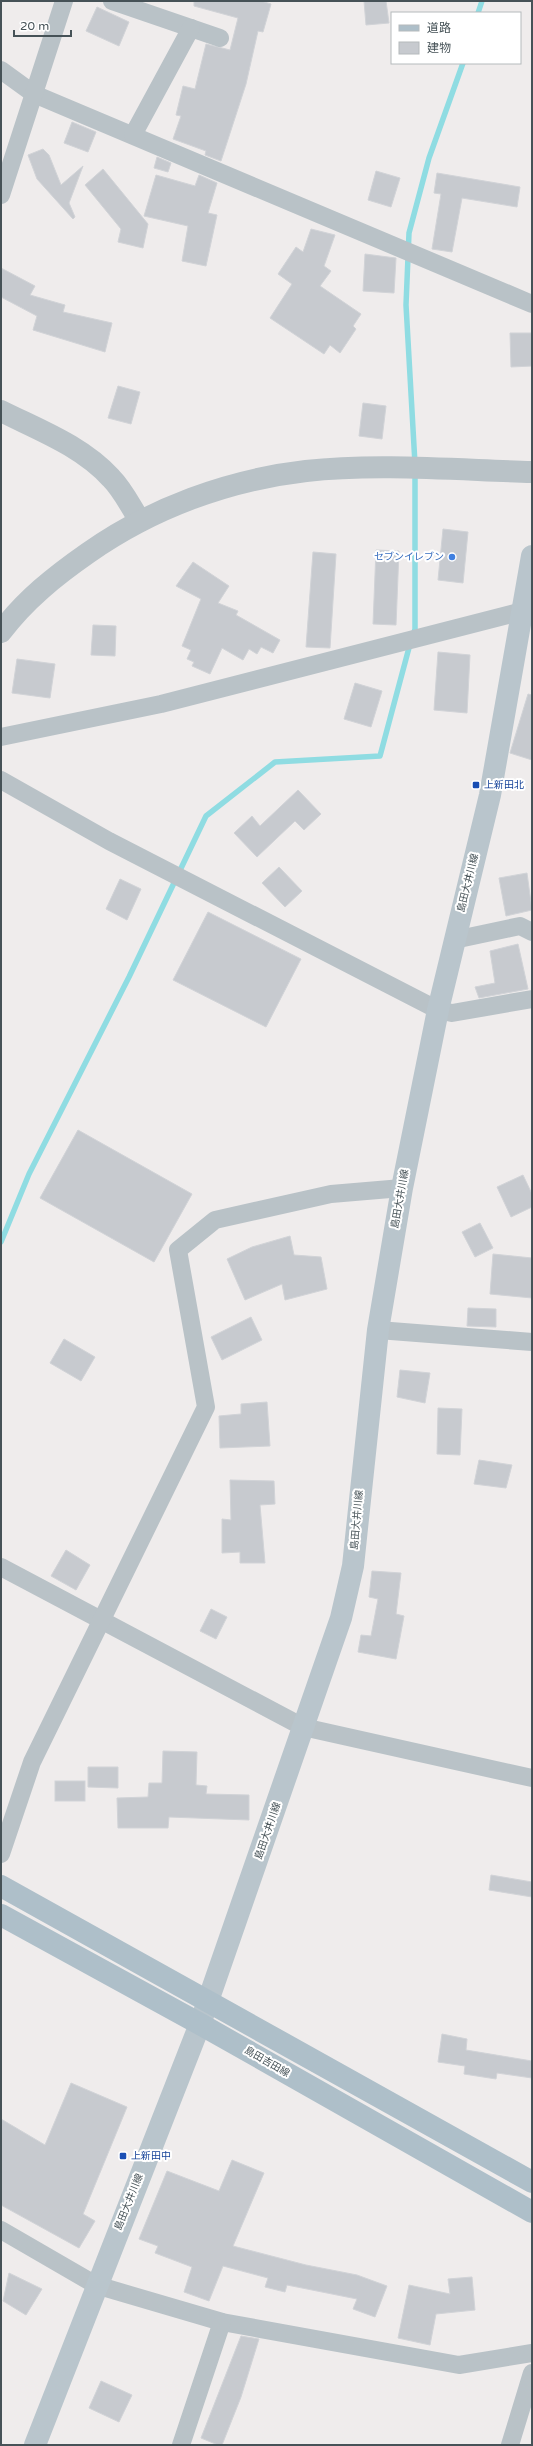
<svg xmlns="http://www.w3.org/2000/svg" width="533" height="2446" font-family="'Varela Round','Noto Sans JP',sans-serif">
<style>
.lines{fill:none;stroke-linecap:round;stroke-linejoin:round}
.stream{stroke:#8fdce2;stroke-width:5.5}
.building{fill:#c7cacf;stroke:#d1d3d7}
.minor{stroke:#b9c2c7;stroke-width:18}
.tertiary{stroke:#b9c2c7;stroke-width:22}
.secondary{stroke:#b9c5cc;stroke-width:22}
.primary{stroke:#aebfc9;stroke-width:22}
.shop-dot{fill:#3f7fe0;stroke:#fff;stroke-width:1.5}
.transit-dot{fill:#1a4fb4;stroke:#fff;stroke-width:1.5}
.labels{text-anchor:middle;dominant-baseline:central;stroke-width:4;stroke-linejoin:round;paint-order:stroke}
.shop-label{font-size:10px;fill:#366cbe;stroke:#fff;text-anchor:end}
.transit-label{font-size:10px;fill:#164399;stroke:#fff;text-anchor:start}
.street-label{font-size:10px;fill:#465257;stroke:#fff}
</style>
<rect width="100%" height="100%" fill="#efecec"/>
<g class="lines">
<g class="stream">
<path d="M478 13 482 1"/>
<path d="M415 464 406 305 409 233 429 158 463 63"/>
<path d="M413 636 415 629V473"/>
<path d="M1 1242 29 1174 129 977 206 816 275 762 380 756 410 644"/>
</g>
</g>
<g class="building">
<path d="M194 1H261L271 4 263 32 258 31 246 84 221 161 205 155 206 151 173 139 181 116 176 115 183 86 195 89 206 44 230 50 238 18 194 6Z"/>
<path d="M364 1H386L389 23 366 25Z"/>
<path d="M97 7 129 22 119 46 86 31Z"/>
<path d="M72 122 96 132 88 152 64 143Z"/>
<path d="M43 149 49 155 61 185 83 166 69 203 75 217 73 219 37 179 28 155Z"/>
<path d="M157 157 171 163 168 172 154 168Z"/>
<path d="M103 169 148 224 143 248 118 242 121 229 85 185Z"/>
<path d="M376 171 400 178 391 207 368 200Z"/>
<path d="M437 173 520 187 517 207 462 198 452 252 432 249 441 194 434 193Z"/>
<path d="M156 175 195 186 199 175 217 183 208 213 217 215 206 266 182 261 188 226 144 216Z"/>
<path d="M311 229 335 235 324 266 331 271 320 286 361 314 353 326 356 329 340 353 330 345 324 354 270 318 292 284 278 274 296 247 303 252Z"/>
<path d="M365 254 396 258 394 293 363 291Z"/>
<path d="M1 268 35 286 30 295 65 305 63 312 112 323 105 352 33 330 37 316 1 297Z"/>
<path d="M510 333H532V366L511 367Z"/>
<path d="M118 386 140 392 131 424 108 418Z"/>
<path d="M363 403 386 406 382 439 359 436Z"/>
<path d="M443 529 468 532 463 583 438 580Z"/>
<path d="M376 550 399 551 396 625 373 624Z"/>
<path d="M313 552 336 554 330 648 306 647Z"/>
<path d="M193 562 229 586 218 603 238 611 236 615 280 640 273 653 261 647 257 654 249 649 243 660 222 648 210 674 192 666 194 662 187 659 191 650 182 646 201 599 176 586Z"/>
<path d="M93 625 116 626 115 656 91 655Z"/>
<path d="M438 652 470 655 467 713 434 710Z"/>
<path d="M17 659 55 664 50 698 12 693Z"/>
<path d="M355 683 382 691 371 727 344 719Z"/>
<path d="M528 694 532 695V760L510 753Z"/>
<path d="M298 790 321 814 304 830 295 821 257 857 234 833 252 816 260 826Z"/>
<path d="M279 867 302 891 285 907 262 883Z"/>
<path d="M527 873 532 910 506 916 499 878Z"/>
<path d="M120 879 141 889 127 920 106 909Z"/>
<path d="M208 912 301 959 266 1027 173 980Z"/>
<path d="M518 944 528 989 479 998 475 987 495 983 490 951Z"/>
<path d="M78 1130 192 1194 154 1262 40 1198Z"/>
<path d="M523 1175 532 1194V1207L511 1217 497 1187Z"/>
<path d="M480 1223 493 1248 475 1257 462 1232Z"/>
<path d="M290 1236 294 1255 321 1257 327 1289 285 1300 282 1284 245 1300 227 1259 252 1247Z"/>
<path d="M493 1254 532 1258V1298L490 1294Z"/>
<path d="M468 1308 496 1309V1327L467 1326Z"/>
<path d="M251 1317 262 1340 222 1360 211 1337Z"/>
<path d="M64 1339 95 1357 81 1381 50 1363Z"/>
<path d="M400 1370 430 1373 425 1403 397 1397Z"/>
<path d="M267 1402 270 1446 220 1448 219 1416 241 1414V1404Z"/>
<path d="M438 1408 462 1409 460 1455 437 1454Z"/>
<path d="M479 1460 512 1465 506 1488 474 1484Z"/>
<path d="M230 1480 274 1481 275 1504 260 1505 265 1563H240V1552L222 1553V1519L231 1520Z"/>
<path d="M66 1550 90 1565 76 1590 51 1576Z"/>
<path d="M372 1571 401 1573 396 1614 404 1616 396 1659 358 1652 361 1635 371 1636 378 1599 369 1597Z"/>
<path d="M211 1609 227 1617 216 1639 200 1631Z"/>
<path d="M163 1751 197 1752 196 1785 207 1786 206 1794 249 1795V1820L169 1817 168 1828H118L117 1798 148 1797 149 1783H162Z"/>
<path d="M88 1767H118V1788L88 1787Z"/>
<rect x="55" y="1781" width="30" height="20"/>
<path d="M491 1875 532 1882V1897L489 1890Z"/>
<path d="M442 2034 467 2039 466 2050 532 2061V2078L497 2073 496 2079 464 2074 465 2066 438 2062Z"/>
<path d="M71 2083 127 2107 83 2214 95 2221 79 2248 1 2205V2119L45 2145Z"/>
<path d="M232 2160 264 2173 233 2246 306 2265 357 2275 387 2286 375 2317 353 2309 357 2299 287 2285 285 2292 265 2287 268 2278 223 2266 209 2301 184 2292 192 2267 155 2253 158 2246 139 2239 167 2171 219 2191Z"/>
<path d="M9 2273 42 2289 26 2315 3 2301Z"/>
<path d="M472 2277 475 2310 436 2314 430 2345 398 2338 409 2285 450 2294 448 2279Z"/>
<path d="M241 2336 259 2339 241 2397 222 2445H218L201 2438Z"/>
<path d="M101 2381 132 2395 119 2422 89 2408Z"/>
</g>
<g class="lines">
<g class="minor">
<path d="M112 1 220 38"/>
<path d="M1 70 34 94 532 304"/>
<path d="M133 135 191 28"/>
<path d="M1 195 64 1"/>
<path d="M1 737 161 704 523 611"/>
<path d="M1 780 109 841 438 1010 452 1013 532 999"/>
<path d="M454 940 520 926 532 932"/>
<path d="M378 1330 532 1342"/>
<path d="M1 1567 303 1727 532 1778"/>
<path d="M1 1854 32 1762 206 1407 178 1250 215 1220 331 1194 402 1188"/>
<path d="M1 2230 96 2285 222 2322 459 2365 532 2353"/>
<path d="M181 2445 222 2322"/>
<path d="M510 2445 532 2373"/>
</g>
<g class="tertiary">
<path d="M1 411C39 430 82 446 111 478 123 490 131 507 140 521"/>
<path d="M1 632C25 600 55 576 88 553 152 508 228 480 306 471 377 463 459 470 532 472"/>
</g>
<path class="secondary" d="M35 2445 200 2024 341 1618 353 1566 378 1330 402 1188 438 1010 490 795 532 556"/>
<g class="primary">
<path d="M1 1886 532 2182"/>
<path d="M1 1915 200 2024 532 2212"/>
</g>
</g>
<circle class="shop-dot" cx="452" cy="557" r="4"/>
<g class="transit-dot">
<rect x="472" y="781" width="8" height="8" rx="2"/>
<rect x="119" y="2152" width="8" height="8" rx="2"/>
</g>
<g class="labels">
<g class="shop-label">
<text x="444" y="557">セブンイレブン</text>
</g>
<g class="transit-label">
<text x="484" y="785">上新田北</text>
<text x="131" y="2156">上新田中</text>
</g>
<g class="street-label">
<text transform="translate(468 883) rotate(-76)">島田大井川線</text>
<text transform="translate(400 1199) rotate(-80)">島田大井川線</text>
<text transform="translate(357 1520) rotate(-85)">島田大井川線</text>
<text transform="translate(268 1831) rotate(-71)">島田大井川線</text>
<text transform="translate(267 2062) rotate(30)">島田吉田線</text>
<text transform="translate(129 2202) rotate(-68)">島田大井川線</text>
</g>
</g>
<rect width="533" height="2446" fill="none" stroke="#465257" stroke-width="4"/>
<rect x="391" y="12" width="130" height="52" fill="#ffffff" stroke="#b5babc"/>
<rect x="399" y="25" width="20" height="6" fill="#aebfc9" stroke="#b5babc"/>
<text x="427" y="32" font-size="12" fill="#465257">道路</text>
<rect x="399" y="42" width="20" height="12" fill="#c7cacf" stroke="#b5babc"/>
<text x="427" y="52" font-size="12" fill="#465257">建物</text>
<path d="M14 30v6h57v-6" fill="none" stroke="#465257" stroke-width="2"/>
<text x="20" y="30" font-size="12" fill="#465257" stroke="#ffffff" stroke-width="3" paint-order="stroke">20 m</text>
</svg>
